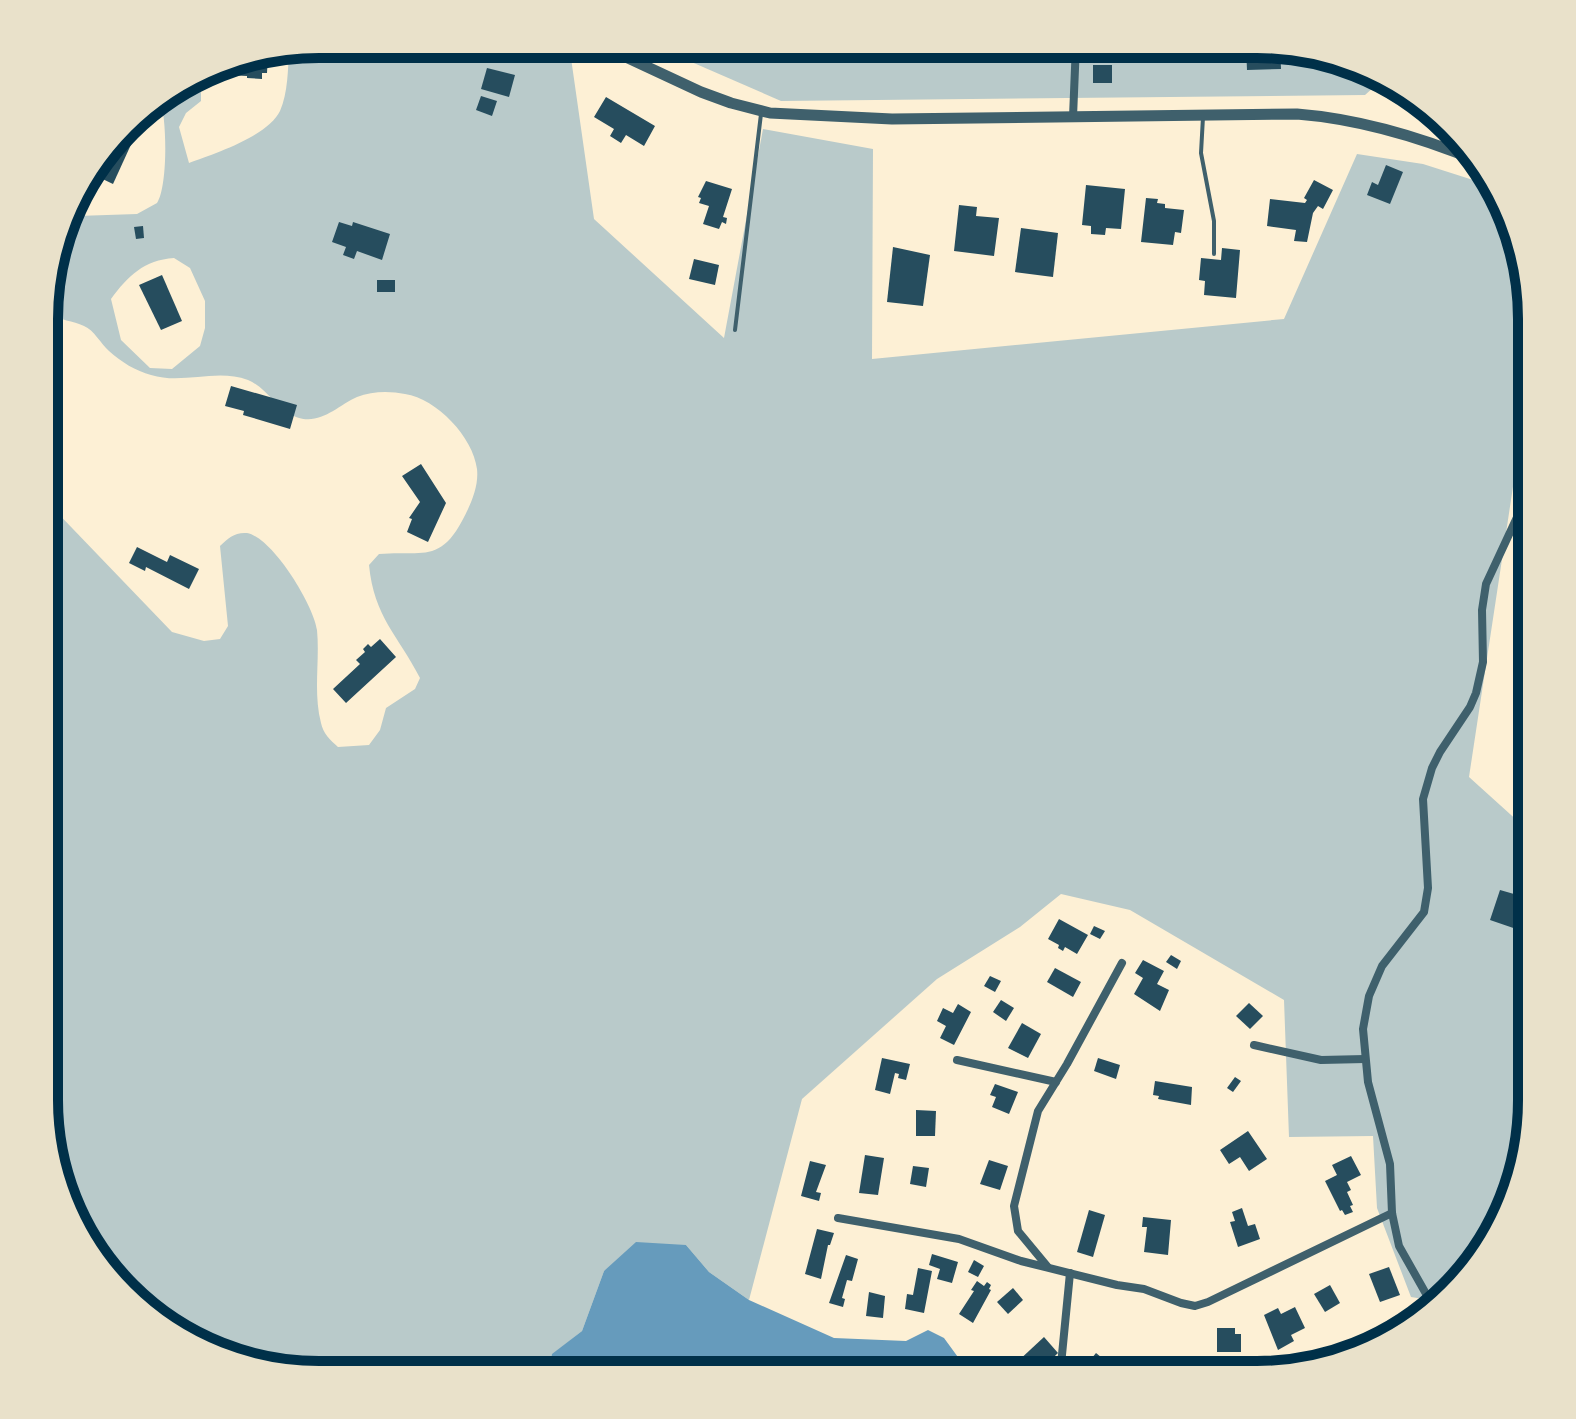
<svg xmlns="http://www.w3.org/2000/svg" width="1576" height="1419" font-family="'Public Sans',sans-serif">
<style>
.green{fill:#b9caca;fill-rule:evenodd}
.water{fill:#669bbc}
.building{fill:#264d5e}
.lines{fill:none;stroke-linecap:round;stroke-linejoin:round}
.service{stroke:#3f606c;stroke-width:4}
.minor{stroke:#3f606c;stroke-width:8}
.tertiary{stroke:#3f606c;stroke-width:11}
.rim{fill:none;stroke:#003049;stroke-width:10}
</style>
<rect width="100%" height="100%" fill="#fdf0d5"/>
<g class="green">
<path d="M319 44H569L594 219 724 338 763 129 873 149 872 359 1284 319 1357 154 1423 164 1495 187 1511 213 1531 300V368L1469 777 1532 834V1101L1504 1221 1442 1302 1411 1297 1377 1208 1373 1136 1289 1137 1284 1000 1130 910 1061 894 1020 927 937 979 802 1099 749 1300 709 1272 686 1245 604 1271 582 1331 553 1354 549 1375H318L198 1347 112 1282 65 1205 45 1118 48 503 172 632 204 641 220 639 228 626 220 546C228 538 235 532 247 533 273 538 314 606 317 630 320 661 313 692 321 723 323 733 330 740 338 747L369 745 380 730 386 708 415 689 420 678C398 635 374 617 369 565L379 554C420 550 439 564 462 521 470 506 479 487 477 469 473 437 437 399 405 394 390 391 372 391 357 397 337 406 320 426 296 417 276 409 267 388 248 380 216 368 183 385 151 375 136 371 121 362 109 351 101 344 94 330 84 326 73 321 60 320 49 314V265L70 210 77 216 137 214 157 203C168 186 167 118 160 99L190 82 201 91V101L186 113 179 127 189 163C214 154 268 136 280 111 288 93 288 69 289 49ZM174 258 190 268 205 301V328L200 346 172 369 150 368 121 340 111 299C128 276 144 260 174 258Z"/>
<path d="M650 44 1276 45 1379 73 1385 77 1365 95 781 101Z"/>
</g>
<path class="water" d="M636 1242 686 1245 709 1272 749 1300 834 1338 906 1341 928 1330 944 1338 971 1375H549L552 1354 582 1331 604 1271Z"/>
<g class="building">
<path d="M804 44H845L844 55 803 52Z"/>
<path d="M1119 45H1158V61H1127V57H1119Z"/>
<path d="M1246 46H1280L1281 69 1247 70Z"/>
<path d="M268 52 267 73H262V79L247 78V76L204 74 230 59Z"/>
<rect x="1093" y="65" width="19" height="18"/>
<path d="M487 68 515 75 509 97 481 89Z"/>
<path d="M481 96 497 101 492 116 476 110Z"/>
<path d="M606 97 655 126 644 146 626 135 621 143 610 136 614 129 594 117Z"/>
<path d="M121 132 134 138 113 184 90 173Z"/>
<path d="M1386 165 1403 172 1390 204 1367 195 1372 182 1378 185Z"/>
<path d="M1314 180 1333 190 1323 209 1318 206 1313 213 1307 242 1294 241 1296 230 1267 226 1270 199 1305 203 1307 200 1304 198Z"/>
<path d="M706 181 732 189 723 217 727 218 726 224 722 222 719 229 703 224 709 206 699 203 701 198 698 197Z"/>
<path d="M1086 185 1125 189 1121 229 1106 228 1105 235 1091 234V226L1082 225Z"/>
<path d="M1146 198 1158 199 1157 203 1165 204V208L1184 210 1181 233 1175 232 1173 245 1141 242Z"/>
<path d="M959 205 977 207 976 216 999 218 994 256 954 251Z"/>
<path d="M339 222 352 226 353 222 390 234 382 260 357 251 354 259 343 255 346 247 332 242Z"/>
<path d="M143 226 144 238 136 239 134 227Z"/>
<path d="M1021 228 1058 233 1053 277 1015 272Z"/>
<path d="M893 247 930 255 923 306 887 302Z"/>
<path d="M1222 248 1240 250 1236 298 1204 295 1205 281 1199 280 1201 258 1221 260Z"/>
<path d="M694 259 719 265 715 285 689 279Z"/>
<path d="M162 275 182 321 161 330 139 285Z"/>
<rect x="377" y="280" width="18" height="12"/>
<path d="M231 386 297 405 290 429 243 415 244 411 225 406Z"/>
<path d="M421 464 446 503 428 542 407 532 412 519 409 518 420 502 402 476Z"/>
<path d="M137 547 167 562 170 555 199 569 189 589 146 567 145 571 129 563Z"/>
<path d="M380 639 396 657 346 703 333 689 360 664 356 660 365 652 363 649 368 644 371 647Z"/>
<path d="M1500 890 1521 896 1515 913 1529 918 1525 932 1490 920Z"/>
<path d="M1059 919 1088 935 1077 954 1065 947 1063 951 1058 948 1059 945 1048 939Z"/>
<path d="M1094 926 1105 931 1100 939 1090 934Z"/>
<path d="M1171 955 1181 961 1177 969 1166 962Z"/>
<path d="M1143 960 1164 971 1157 984 1169 990 1160 1011 1134 994 1143 978 1135 973Z"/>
<path d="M1055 968 1081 982 1073 997 1047 982Z"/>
<path d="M990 976 1001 981 995 992 984 986Z"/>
<path d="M1001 1000 1014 1008 1006 1021 993 1012Z"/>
<path d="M1249 1003 1263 1016 1250 1029 1236 1016Z"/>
<path d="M958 1004 971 1012 954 1045 940 1038 946 1026 937 1021 943 1008 953 1013Z"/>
<path d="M1022 1023 1041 1034 1028 1058 1008 1048Z"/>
<path d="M882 1058 910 1064 906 1080 898 1078 899 1074 895 1073 890 1094 875 1090Z"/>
<path d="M1098 1058 1120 1065 1116 1079 1094 1071Z"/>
<path d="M1235 1077 1241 1081 1233 1092 1227 1088Z"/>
<path d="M1155 1081 1192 1087 1191 1105 1158 1099 1159 1096 1153 1095Z"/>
<path d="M995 1084 1018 1092 1009 1114 992 1107 996 1097 990 1095Z"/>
<path d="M916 1110 936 1111 935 1136H916Z"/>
<path d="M1248 1131 1267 1159 1249 1171 1240 1157 1229 1164 1220 1150Z"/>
<path d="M865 1155 884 1158 878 1195 859 1193Z"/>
<path d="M1351 1156 1361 1175 1347 1182 1351 1190 1347 1192 1353 1205 1350 1206 1353 1212 1345 1215 1342 1210 1340 1211 1325 1181 1337 1175 1332 1165Z"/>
<path d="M989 1160 1008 1166 1000 1190 980 1184Z"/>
<path d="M810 1161 826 1165 816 1192 821 1193 819 1201 801 1196Z"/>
<path d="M913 1166 929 1168 926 1187 910 1184Z"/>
<path d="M1242 1208 1248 1226 1255 1224 1260 1239 1238 1247 1230 1222 1235 1221 1232 1212Z"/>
<path d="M1089 1210 1105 1215 1093 1257 1077 1252Z"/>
<path d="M1143 1217 1171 1220 1168 1255 1144 1252 1147 1227H1142Z"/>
<path d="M817 1229 834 1233 830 1245H828L821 1279 805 1274Z"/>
<path d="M932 1254 958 1262 952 1283 937 1279 940 1269 929 1265Z"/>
<path d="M846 1255 858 1259 852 1281 847 1280 842 1298 845 1299 843 1307 829 1303Z"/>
<path d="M974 1260 984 1266 978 1277 968 1272Z"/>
<path d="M1389 1267 1400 1295 1380 1302 1369 1274Z"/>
<path d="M918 1268 932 1271 924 1313 905 1309 907 1294 913 1295Z"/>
<path d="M977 1281 984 1286 987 1282 991 1285 989 1289 991 1290 973 1323 959 1314 974 1291 971 1290Z"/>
<path d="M1330 1285 1340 1303 1325 1312 1314 1294Z"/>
<path d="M1013 1288 1023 1300 1008 1314 997 1302Z"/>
<path d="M869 1292 885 1296 883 1318 866 1316Z"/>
<path d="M1295 1307 1305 1328 1291 1335 1294 1341 1278 1350 1264 1315 1278 1308 1281 1314Z"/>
<path d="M1217 1328H1235V1334H1241V1352H1217Z"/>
<path d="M1044 1337 1058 1353 1035 1375H1026L1016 1363Z"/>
<path d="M1096 1353 1118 1371 1116 1375H1078Z"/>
</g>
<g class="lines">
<g class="service">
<path d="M1203 117 1201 153 1214 221V254"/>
<path d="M1457 149 1464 138"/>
<path d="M735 330 761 114"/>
</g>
<g class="minor">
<path d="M1073 117 1076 44"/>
<path d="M1254 1045 1321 1060 1365 1059"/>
<path d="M957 1060 1056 1082"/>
<path d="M838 1218 959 1239 1021 1261 1117 1285 1144 1289 1181 1303 1195 1306 1208 1302 1392 1213"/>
<path d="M1047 1266 1018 1231 1014 1206 1038 1111 1067 1064 1122 963"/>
<path d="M1433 1310 1425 1292 1399 1246 1392 1213 1390 1164 1368 1082 1363 1029 1369 996 1382 966 1424 912 1428 888 1423 799 1432 768 1440 752 1470 707 1476 693 1483 662 1482 610 1486 584 1532 485"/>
<path d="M1060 1375 1070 1273"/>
</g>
<path class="tertiary" d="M598 44 701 92 731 103 770 113 892 119 1297 114C1360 119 1420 137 1478 161"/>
</g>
<path d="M0 0H1576V1419H0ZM319 58H1257A261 261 0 0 1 1518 319V1100A261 261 0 0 1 1257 1361H319A261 261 0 0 1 58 1100V319A261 261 0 0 1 319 58Z" fill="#e9e1ca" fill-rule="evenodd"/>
<path class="rim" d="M319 58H1257A261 261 0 0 1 1518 319V1100A261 261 0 0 1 1257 1361H319A261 261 0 0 1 58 1100V319A261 261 0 0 1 319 58Z"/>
</svg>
